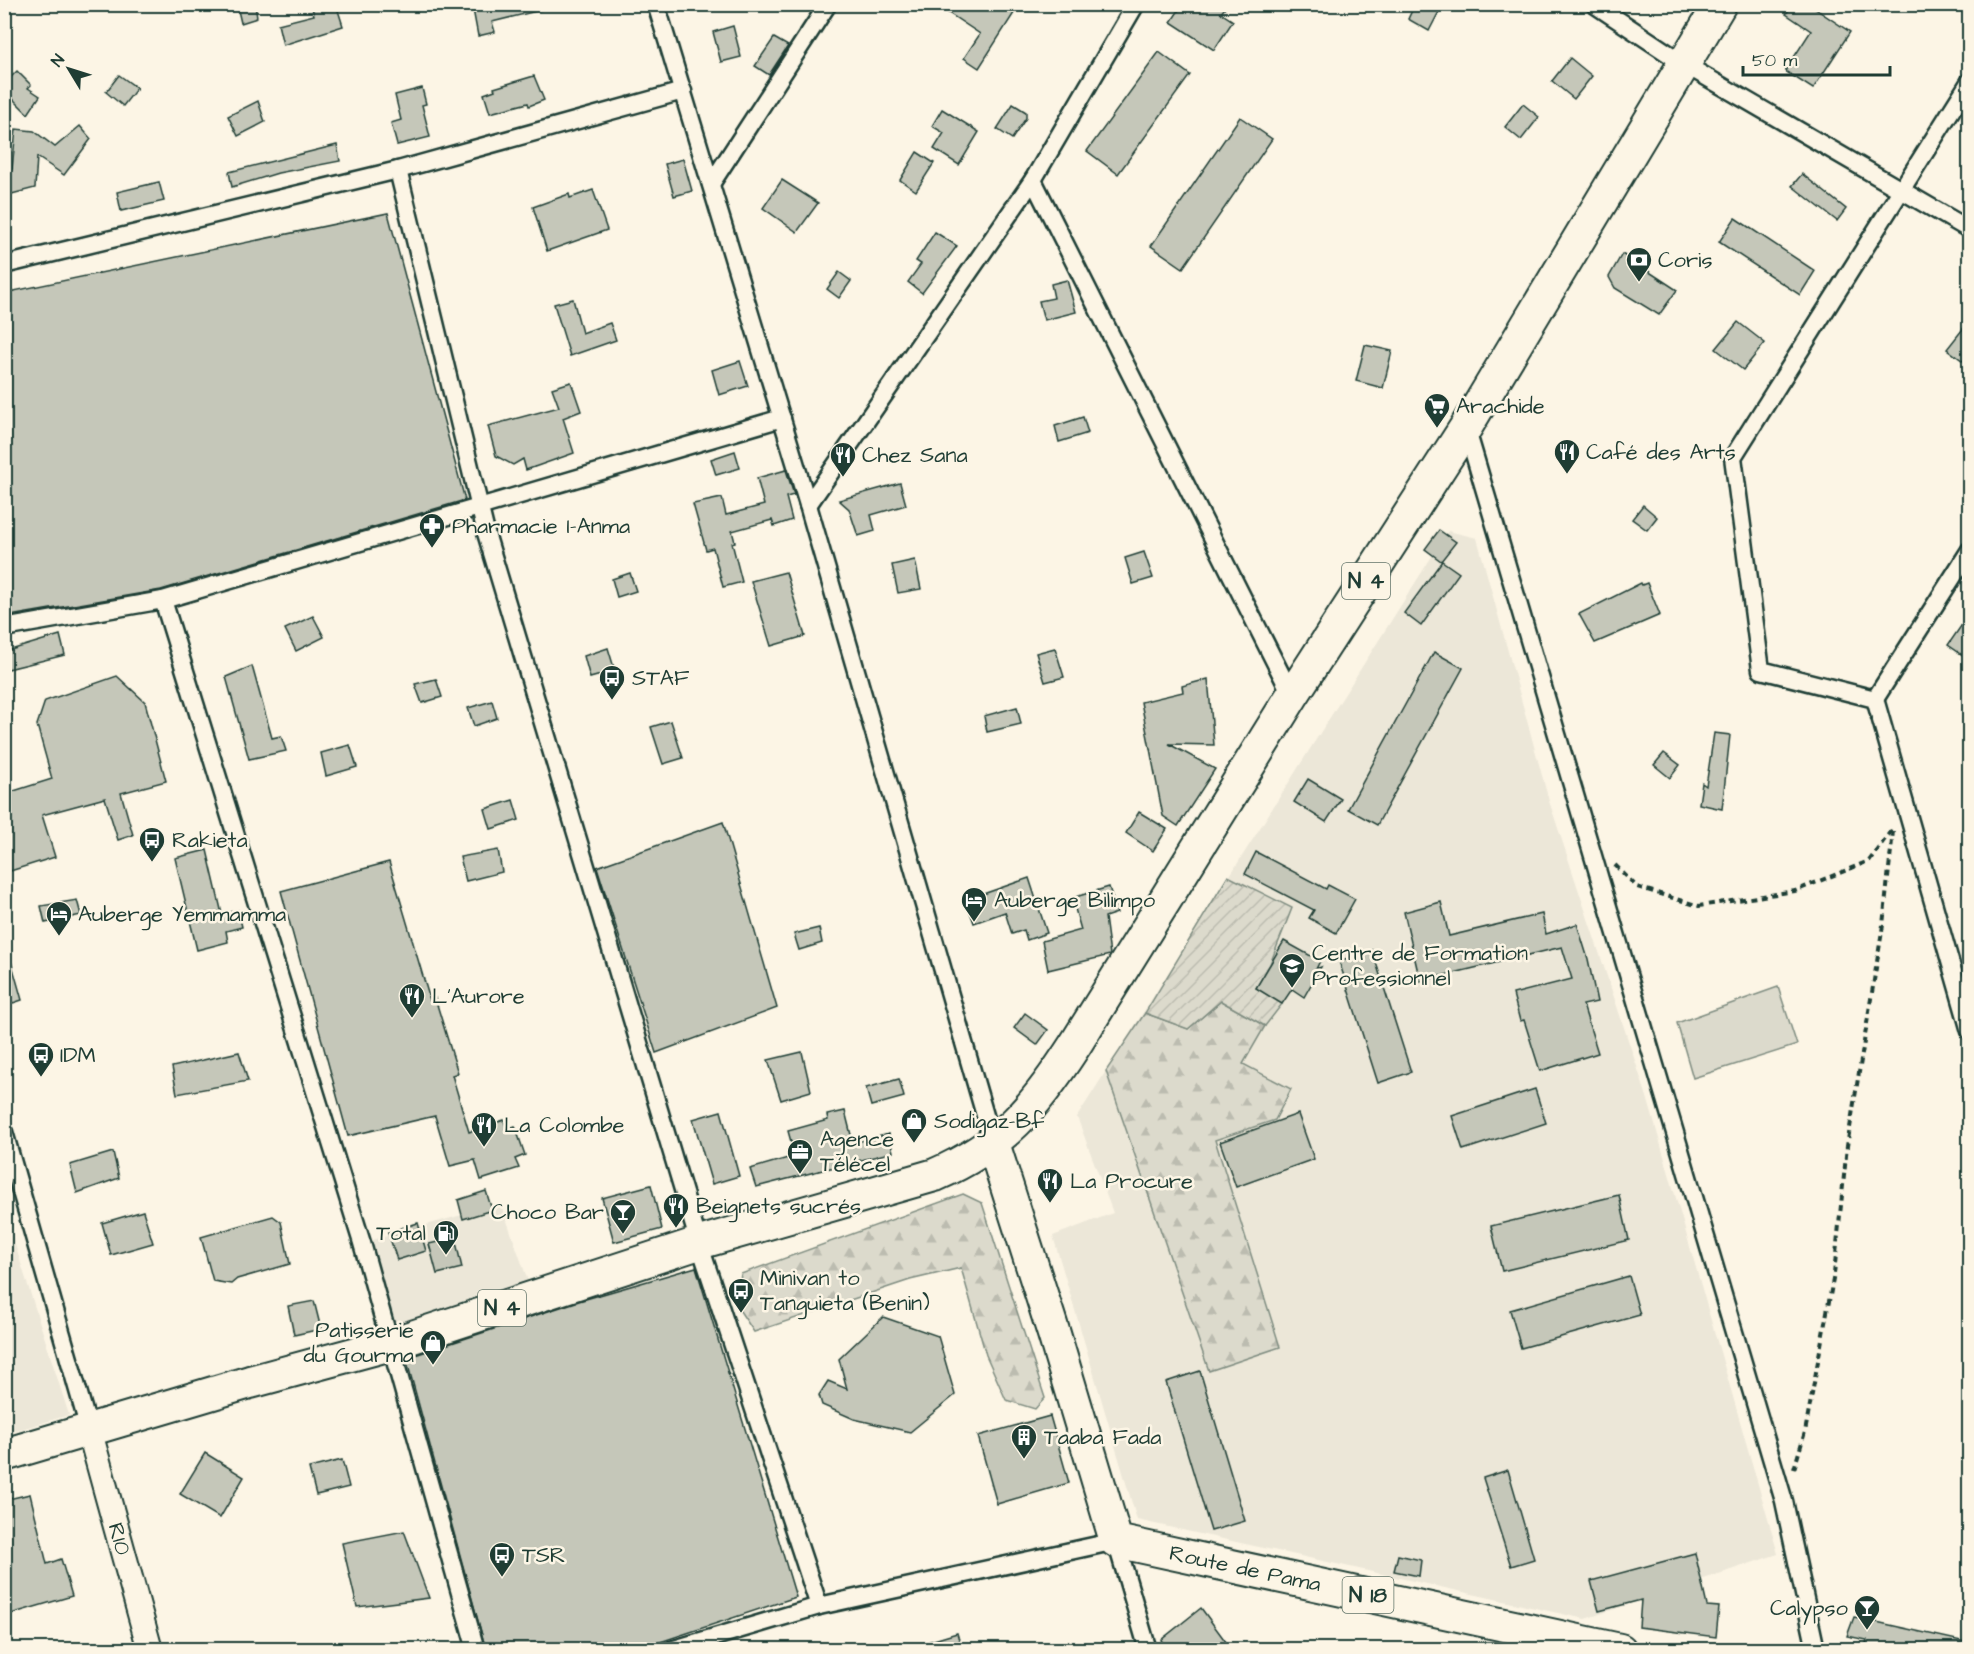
<svg xmlns="http://www.w3.org/2000/svg" width="1974" height="1654" font-family="'Architects Daughter',sans-serif">
<style>
.built{fill:#ece7d8}
.forest{fill:url(#forest-firs);stroke:#7e8c80;stroke-width:1.5}
.garden{fill:url(#garden-furrows);stroke:#7e8c80;stroke-width:1.5}
.pitch{fill:#dcdacc;stroke:#7e8c80;stroke-width:1.5}
.building{fill:#c5c7b9;stroke:#1f3d34;stroke-width:1.5}
.lines{fill:none;stroke-linecap:round;stroke-linejoin:round}
.street-casing{stroke:#1f3d34;stroke-width:21}
.secondary-casing{stroke:#1f3d34;stroke-width:28}
.highway-casing{stroke:#1f3d34;stroke-width:36}
.path{stroke:#1f3d34;stroke-width:4;stroke-dasharray:6 4.5;stroke-linecap:butt}
.street{stroke:#fcf5e5;stroke-width:16}
.secondary{stroke:#fcf5e5;stroke-width:24}
.highway{stroke:#fcf5e5;stroke-width:32}
.labels{text-anchor:middle;dominant-baseline:central;stroke-width:5;stroke-linejoin:round;paint-order:stroke}
.shield{fill:#fcf5e5;stroke:#617469;stroke-width:1.5}
.shield-label{font-size:21px;font-weight:bold;fill:#1f3d34}
.poi-label{font-size:22px;fill:#1f3d34;stroke:#fcf5e5;text-anchor:start}
.street-label{font-size:22px;fill:#1f3d34;stroke:#fcf5e5}
</style>
<defs>
<pattern id="forest-firs" width="22" height="20" patternUnits="userSpaceOnUse" patternTransform="scale(1.5)"><rect width="22" height="20" fill="#dcdacc"/><path d="M5 1l3.5 6h-7zM16 11l3.5 6h-7z" fill="#bcbcb0"/></pattern>
<pattern id="garden-furrows" width="10" height="10" patternUnits="userSpaceOnUse" patternTransform="scale(1.5)"><rect width="10" height="10" fill="#dcdacc"/><path d="M-1 1l2-2M0 10L10 0M9 11l2-2" fill="none" stroke="#bcbcb0"/></pattern>
</defs>
<rect width="100%" height="100%" fill="#fcf5e5"/>
<filter id="ink" filterUnits="userSpaceOnUse"><feTurbulence type="fractalNoise" baseFrequency=".0167" numOctaves="2"/><feDisplacementMap in="SourceGraphic" scale="12" xChannelSelector="R" yChannelSelector="G"/><feConvolveMatrix kernelMatrix="1 2 1 2 8 2 1 2 1" color-interpolation-filters="sRGB"/></filter>
<g filter="url(#ink)">
<g class="built">
<path d="M1448 531 1477 538 1549 801 1647 1097 1778 1554 1585 1619 1137 1520 1053 1236 1113 1213 1077 1117Z"/>
<path d="M501 1204 534 1298 391 1344 362 1243Z"/>
<path d="M4 1210 69 1415 5 1434H4Z"/>
</g>
<g class="forest">
<path d="M1221 1001 1265 1026 1243 1064 1291 1089 1275 1120 1215 1140 1280 1347 1209 1371 1106 1071 1145 1013 1188 1029Z"/>
<path d="M963 1194 982 1203 1045 1398 1035 1409 1006 1400 986 1355 961 1268 910 1280 754 1332 736 1305 741 1274Z"/>
</g>
<path class="garden" d="M1228 876 1292 908 1270 964 1256 988 1282 1004 1265 1026 1221 1001 1188 1029 1145 1013Z"/>
<path class="pitch" d="M1778 987 1797 1045 1693 1078 1677 1023Z"/>
<g class="building">
<path d="M246 4H255L257 18 241 23 237 6Z"/>
<path d="M311 4H336L343 26 283 45 278 24 314 15Z"/>
<path d="M472 4H540L541 10 492 22 495 32 478 36Z"/>
<path d="M935 4H1008L1016 10 979 68 964 58 980 34Z"/>
<path d="M1183 4H1228L1221 13 1233 21 1214 50 1171 22Z"/>
<path d="M1415 4H1443L1429 31 1408 19Z"/>
<path d="M1793 4H1808L1850 32 1813 89 1785 71 1811 31 1786 14Z"/>
<path d="M733 26 741 57 721 62 713 32Z"/>
<path d="M774 38 788 46 769 75 755 66Z"/>
<path d="M1159 52 1190 75 1118 174 1087 151Z"/>
<path d="M1570 58 1592 76 1574 99 1552 81Z"/>
<path d="M17 71 31 85 28 88 40 96 28 114 4 90V84Z"/>
<path d="M119 75 137 88 123 106 106 92Z"/>
<path d="M534 76 544 100 529 106 528 103 490 113 484 94 495 90 494 88Z"/>
<path d="M422 88 426 104 422 105 430 137 397 145 391 123 401 120 395 95Z"/>
<path d="M258 101 265 122 238 136 228 116Z"/>
<path d="M1013 104 1026 112V118L1012 139 997 129Z"/>
<path d="M1523 104 1539 117 1521 140 1505 127Z"/>
<path d="M942 109 979 132 959 165 934 149 944 133 932 126Z"/>
<path d="M1240 117 1272 139 1183 268 1151 246Z"/>
<path d="M80 126 91 139 64 175 37 157 35 188 4 196V171L12 169 16 129 34 131 55 147Z"/>
<path d="M337 145 340 161 278 173 232 187 229 172Z"/>
<path d="M917 152 934 163 916 191 900 180Z"/>
<path d="M683 159 692 191 674 196 665 164Z"/>
<path d="M1802 174 1846 209 1837 221 1792 186Z"/>
<path d="M782 180 818 203 797 232 763 208Z"/>
<path d="M159 182 164 201 121 211 117 192Z"/>
<path d="M593 190 607 230 547 251 533 207 569 194 570 198Z"/>
<path d="M388 213 465 500 161 590 4 617V293Z"/>
<path d="M1735 218 1815 271 1800 295 1719 242Z"/>
<path d="M935 232 957 246 922 293 908 282 921 264 916 261Z"/>
<path d="M1622 254 1677 290 1659 315 1615 288 1609 277Z"/>
<path d="M839 272 851 281 839 298 827 289Z"/>
<path d="M1067 280 1076 312 1044 320 1039 301 1054 298 1051 284Z"/>
<path d="M573 299 582 333 610 323 616 340 570 356 554 304Z"/>
<path d="M1970 320V366L1947 349Z"/>
<path d="M1738 322 1765 343 1743 370 1716 349Z"/>
<path d="M1365 345 1392 351 1383 388 1356 381Z"/>
<path d="M740 361 748 386 719 395 712 370Z"/>
<path d="M571 382 581 411 563 418 574 453 526 470 523 459 513 465 496 456 488 426 559 407 552 388Z"/>
<path d="M1083 417 1088 433 1059 442 1055 426Z"/>
<path d="M735 451 740 468 716 475 711 459Z"/>
<path d="M786 470 794 495 786 497 792 520 774 526 772 520 732 531 735 542 732 543 742 582 723 587 713 548 706 550 693 504 722 498 726 515 764 505 757 478Z"/>
<path d="M900 483 906 505 871 515 875 531 858 536 849 509 839 500Z"/>
<path d="M1643 505 1657 517 1647 530 1632 519Z"/>
<path d="M1439 530 1456 542 1441 561 1425 549Z"/>
<path d="M1144 552 1153 578 1133 584 1125 558Z"/>
<path d="M915 560 921 589 898 593 892 565Z"/>
<path d="M1442 561 1459 573 1421 626 1404 613Z"/>
<path d="M786 572 805 636 771 646 751 581Z"/>
<path d="M630 573 636 591 617 597 612 579Z"/>
<path d="M1641 583 1642 585 1647 583 1660 615 1595 643 1579 614Z"/>
<path d="M1970 613V660L1948 645Z"/>
<path d="M313 616 324 637 296 651 285 629Z"/>
<path d="M60 635 65 655 8 669 4 652Z"/>
<path d="M608 648 615 671 590 678 584 656Z"/>
<path d="M1055 648 1064 677 1045 682 1036 653Z"/>
<path d="M1434 652 1463 668 1377 825 1348 809Z"/>
<path d="M252 666 272 738 281 736 286 751 249 759 226 677Z"/>
<path d="M117 676 145 702 166 781 121 793 133 835 118 840 105 798 42 815 55 857 4 873V794L52 779 37 725 45 701Z"/>
<path d="M436 679 442 697 422 703 415 684Z"/>
<path d="M1208 679 1214 745 1169 744 1215 769 1178 826 1163 816 1141 702 1183 692 1182 686Z"/>
<path d="M492 701 497 718 474 726 468 708Z"/>
<path d="M1017 707 1021 724 987 732 984 716Z"/>
<path d="M671 721 683 758 663 764 651 727Z"/>
<path d="M1714 733 1730 735 1722 809 1699 804 1702 783 1706 786Z"/>
<path d="M350 745 357 767 326 776 321 753Z"/>
<path d="M1664 753 1680 765 1670 778 1654 765Z"/>
<path d="M1308 779 1341 799 1326 822 1294 802Z"/>
<path d="M513 800 519 820 491 829 485 809Z"/>
<path d="M1139 812 1167 829 1153 851 1126 833Z"/>
<path d="M723 822 777 1008 656 1053 597 867Z"/>
<path d="M207 850 222 914 238 910 242 927 226 931 228 942 197 950 175 858Z"/>
<path d="M498 850 502 872 466 881 460 857Z"/>
<path d="M1256 852 1326 889 1328 885 1355 899 1336 933 1309 918 1314 910 1245 874Z"/>
<path d="M389 862 430 1000 435 998 458 1073 452 1075 469 1132 504 1120 507 1129 515 1126 525 1155 515 1159 519 1168 481 1180 475 1160 450 1166 435 1116 348 1136 281 891Z"/>
<path d="M1029 878 1047 933 1027 940 1024 930 1012 934 1005 912 974 923 966 900Z"/>
<path d="M1109 887 1117 913 1105 917 1110 955 1048 970 1042 941 1081 930 1072 898Z"/>
<path d="M77 900 81 915 45 923 41 906Z"/>
<path d="M1441 902 1449 936 1542 914 1546 934 1577 924 1588 959 1597 1002 1583 1005 1598 1053 1540 1071 1524 1020 1520 1021 1513 994 1572 979 1562 947 1420 981 1404 912Z"/>
<path d="M819 928 822 943 799 950 794 934Z"/>
<path d="M1284 941 1320 961 1316 969 1321 967 1304 997 1292 989 1282 1004 1256 988Z"/>
<path d="M1372 950 1411 1072 1378 1083 1339 961Z"/>
<path d="M9 954 22 1000 7 1005 4 996V955Z"/>
<path d="M1025 1013 1048 1030 1037 1045 1014 1028Z"/>
<path d="M239 1052 248 1081 177 1094 172 1067Z"/>
<path d="M802 1052 811 1091 781 1100 768 1060Z"/>
<path d="M899 1079 904 1097 871 1106 866 1088Z"/>
<path d="M1535 1089 1546 1123 1463 1150 1452 1116Z"/>
<path d="M721 1111 739 1176 712 1184 693 1119Z"/>
<path d="M845 1111 853 1143 889 1134 893 1152 756 1187 750 1169 795 1156 788 1131 828 1120 827 1115Z"/>
<path d="M1298 1114 1314 1159 1236 1187 1220 1142Z"/>
<path d="M113 1152 119 1178 77 1193 70 1165Z"/>
<path d="M651 1185 662 1229 614 1242 602 1198Z"/>
<path d="M486 1191 492 1210 463 1219 458 1200Z"/>
<path d="M1619 1195 1629 1240 1502 1271 1491 1226Z"/>
<path d="M143 1211 153 1243 111 1255 102 1223Z"/>
<path d="M273 1216 281 1222 290 1264 237 1279 231 1284 213 1281 201 1237Z"/>
<path d="M418 1223 426 1251 397 1260 388 1232Z"/>
<path d="M455 1238 462 1268 437 1274 429 1244Z"/>
<path d="M696 1267 796 1597 636 1650H486L406 1358 579 1301Z"/>
<path d="M1629 1276 1640 1315 1521 1348 1510 1310Z"/>
<path d="M314 1301 321 1329 294 1335 288 1306Z"/>
<path d="M883 1317 938 1336 955 1395 910 1432 854 1419 822 1405 819 1395 828 1381 847 1389 839 1359Z"/>
<path d="M1200 1371 1245 1521 1211 1531 1166 1382Z"/>
<path d="M1050 1416 1069 1483 997 1504 978 1436Z"/>
<path d="M205 1453 244 1477 220 1518 180 1494Z"/>
<path d="M342 1460 349 1487 316 1495 309 1468Z"/>
<path d="M1508 1470 1534 1559 1511 1566 1483 1478Z"/>
<path d="M30 1494 47 1564 61 1559 72 1596 4 1616V1500Z"/>
<path d="M404 1531 429 1598 357 1607 342 1543Z"/>
<path d="M1695 1553 1707 1606 1719 1607 1716 1637 1639 1627 1641 1600 1599 1611 1591 1581Z"/>
<path d="M1398 1555 1421 1560 1419 1576 1394 1571Z"/>
<path d="M1201 1608 1232 1650H1168L1161 1640Z"/>
<path d="M1854 1617 1966 1642 1965 1650H1864L1867 1640 1847 1636Z"/>
<path d="M957 1633 962 1650H915L914 1646Z"/>
</g>
<g class="lines">
<g class="street-casing">
<g id="street">
<path d="M656 4 808 505 993 1143"/>
<path d="M1594 4 1684 64 1970 230"/>
<path d="M1970 81 1733 457 1761 670 1875 699 1970 1031"/>
<path d="M398 170 486 533 699 1243 819 1606"/>
<path d="M1033 180 1292 696"/>
<path d="M711 184 828 4"/>
<path d="M4 265 398 170 683 91"/>
<path d="M1466 427 1784 1501 1816 1650"/>
<path d="M808 505 1033 180 1136 4"/>
<path d="M163 600 362 1243 476 1650"/>
<path d="M4 628 163 600 782 418"/>
<path d="M1875 699 1970 550"/>
<path d="M4 1132 89 1429"/>
<path d="M671 1650 819 1606 1116 1541 1148 1650"/>
</g>
</g>
<g class="secondary-casing">
<path id="secondary" d="M89 1429 150 1650"/>
</g>
<g class="highway-casing">
<g id="highway">
<path d="M993 1143 1054 1334 1116 1541 1620 1650"/>
<path d="M4 1455 250 1382 391 1344 699 1243 935 1175C1004 1145 1035 1107 1075 1045L1292 696 1466 427 1720 4"/>
</g>
</g>
<g class="path">
<path d="M1615 865 1637 887 1699 906 1795 891 1869 861 1893 828"/>
<path d="M1794 1469 1805 1432 1834 1274 1847 1146 1883 925 1893 831"/>
</g>
<use href="#street" class="street"/>
<use href="#secondary" class="secondary"/>
<use href="#highway" class="highway"/>
</g>
</g>
<defs>
<g id="bank-pin" transform="scale(1.35)"><path d="M0 17L-7.5 6A9.5 9.5 0 1 1 7.5 6Z" fill="#1f3d34" stroke="#fcf5e5"/><path d="M-6-4H6V4H-6ZM0-2.3a2.3 2.3 0 1 0 0 4.6a2.3 2.3 0 1 0 0-4.6Z" fill="#fff"/></g>
<g id="supermarket-pin" transform="scale(1.35)"><path d="M0 17L-7.5 6A9.5 9.5 0 1 1 7.5 6Z" fill="#1f3d34" stroke="#fcf5e5"/><path d="M-6-5.5h2.5l.6 2H6L4.5 2H-2.5L-4.4-4H-6ZM-1.5 3.2a1.3 1.3 0 1 0 .1 0ZM3 3.2a1.3 1.3 0 1 0 .1 0Z" fill="#fff"/></g>
<g id="restaurant-pin" transform="scale(1.35)"><path d="M0 17L-7.5 6A9.5 9.5 0 1 1 7.5 6Z" fill="#1f3d34" stroke="#fcf5e5"/><path d="M-5-6h1v4h1v-4h1v4h1v-4h1v5L-1.5 .5V6h-2V.5L-5-1ZM5-6V6H3V1.5H1.5Q1.5-4 5-6Z" fill="#fff"/></g>
<g id="pharmacy-pin" transform="scale(1.35)"><path d="M0 17L-7.5 6A9.5 9.5 0 1 1 7.5 6Z" fill="#1f3d34" stroke="#fcf5e5"/><path d="M-2-6h4v4h4v4h-4v4h-4v-4h-4v-4h4Z" fill="#fff"/></g>
<g id="bus-pin" transform="scale(1.35)"><path d="M0 17L-7.5 6A9.5 9.5 0 1 1 7.5 6Z" fill="#1f3d34" stroke="#fcf5e5"/><path d="M-5-6H5V4H4V6H2V4H-2V6H-4V4H-5ZM-3.5-4V0h7V-4ZM-3.5 1.2v1.5H-2V1.2ZM2 1.2v1.5H3.5V1.2Z" fill="#fff"/></g>
<g id="hotel-pin" transform="scale(1.35)"><path d="M0 17L-7.5 6A9.5 9.5 0 1 1 7.5 6Z" fill="#1f3d34" stroke="#fcf5e5"/><path d="M-6-4.5h1.5V1H6V5H4.5V3h-9V5H-6ZM-4 0a1.8 1.8 0 1 1 3.6 0ZM.5 0V-2.5h3Q6-2.5 6 0Z" fill="#fff"/></g>
<g id="school-pin" transform="scale(1.35)"><path d="M0 17L-7.5 6A9.5 9.5 0 1 1 7.5 6Z" fill="#1f3d34" stroke="#fcf5e5"/><path d="M0-5L7-2L0 1L-7-2ZM-4 1L0 2.5L4 1V4Q0 6-4 4Z" fill="#fff"/></g>
<g id="shop-pin" transform="scale(1.35)"><path d="M0 17L-7.5 6A9.5 9.5 0 1 1 7.5 6Z" fill="#1f3d34" stroke="#fcf5e5"/><path d="M-5-2.5h2.3a2.7 3.5 0 0 1 5.4 0H5L5.5 6h-11ZM-1.5-2.5h3a1.5 2.3 0 0 0-3 0Z" fill="#fff"/></g>
<g id="office-pin" transform="scale(1.35)"><path d="M0 17L-7.5 6A9.5 9.5 0 1 1 7.5 6Z" fill="#1f3d34" stroke="#fcf5e5"/><path d="M-6-3h4V-5.5h4V-3h4V5H-6ZM-1-4.5V-3h2v-1.5ZM-6 0V1H6V0Z" fill="#fff"/></g>
<g id="bar-pin" transform="scale(1.35)"><path d="M0 17L-7.5 6A9.5 9.5 0 1 1 7.5 6Z" fill="#1f3d34" stroke="#fcf5e5"/><path d="M-6-5H6L.8 .8V4.5H3.5V6h-7V4.5H-.8V.8Z" fill="#fff"/></g>
<g id="fuel-pin" transform="scale(1.35)"><path d="M0 17L-7.5 6A9.5 9.5 0 1 1 7.5 6Z" fill="#1f3d34" stroke="#fcf5e5"/><path d="M-5.5-6h7V0h2V4h1.3V-2.5L3-4.5l.8-.8L6-3V5H2.5V1h-1V6h-7ZM-4.2-4.7v3.2H.2V-4.7Z" fill="#fff"/></g>
<g id="building-pin" transform="scale(1.35)"><path d="M0 17L-7.5 6A9.5 9.5 0 1 1 7.5 6Z" fill="#1f3d34" stroke="#fcf5e5"/><path d="M-4-6H4V6H1V3H-1V6H-4ZM-2.5-4.3h1.7v1.8h-1.7ZM.8-4.3h1.7v1.8H.8ZM-2.5-1h1.7V.8h-1.7ZM.8-1h1.7V.8H.8Z" fill="#fff"/></g>
</defs>
<g fill-rule="evenodd">
<use href="#bank-pin" x="1639" y="260"/>
<use href="#supermarket-pin" x="1437" y="406"/>
<use href="#restaurant-pin" x="1567" y="452"/>
<use href="#restaurant-pin" x="843" y="455"/>
<use href="#pharmacy-pin" x="432" y="526"/>
<use href="#bus-pin" x="612" y="678"/>
<use href="#bus-pin" x="152" y="840"/>
<use href="#hotel-pin" x="974" y="900"/>
<use href="#hotel-pin" x="59" y="914"/>
<use href="#school-pin" x="1292" y="966"/>
<use href="#restaurant-pin" x="412" y="996"/>
<use href="#bus-pin" x="41" y="1055"/>
<use href="#shop-pin" x="914" y="1121"/>
<use href="#restaurant-pin" x="484" y="1125"/>
<use href="#office-pin" x="800" y="1152"/>
<use href="#restaurant-pin" x="1050" y="1181"/>
<use href="#restaurant-pin" x="676" y="1206"/>
<use href="#bar-pin" x="623" y="1212"/>
<use href="#fuel-pin" x="446" y="1233"/>
<use href="#bus-pin" x="741" y="1291"/>
<use href="#shop-pin" x="433" y="1343"/>
<use href="#building-pin" x="1024" y="1437"/>
<use href="#bus-pin" x="502" y="1555"/>
<use href="#bar-pin" x="1867" y="1608"/>
</g>
<g class="labels">
<g class="shield">
<rect x="1342" y="563" width="48" height="36" rx="4.5"/>
<rect x="478" y="1290" width="48" height="36" rx="4.5"/>
<rect x="1342.5" y="1577" width="51" height="36" rx="4.5"/>
</g>
<g class="shield-label">
<text x="1366" y="581">N 4</text>
<text x="502" y="1308">N 4</text>
<text x="1368" y="1595">N 18</text>
</g>
<g class="poi-label">
<text x="1658" y="260">Coris</text>
<text x="1456" y="406">Arachide</text>
<text x="1586" y="452">Café des Arts</text>
<text x="862" y="455">Chez Sana</text>
<text x="452" y="526">Pharmacie I-Anma</text>
<text x="632" y="678">STAF</text>
<text x="172" y="840">Rakieta</text>
<text x="994" y="900">Auberge Bilimpo</text>
<text x="78" y="914">Auberge Yemmamma</text>
<text x="1312" y="953">Centre de Formation<tspan x="1312" dy="25">Professionnel</tspan></text>
<text x="432" y="996">L'Aurore</text>
<text x="60" y="1055">IDM</text>
<text x="934" y="1121">Sodigaz-Bf</text>
<text x="504" y="1125">La Colombe</text>
<text x="820" y="1139">Agence<tspan x="820" dy="25">Télécel</tspan></text>
<text x="1070" y="1181">La Procure</text>
<text x="696" y="1206">Beignets sucrés</text>
<text x="604" y="1212" text-anchor="end">Choco Bar</text>
<text x="426" y="1233" text-anchor="end">Total</text>
<text x="760" y="1278">Minivan to<tspan x="760" dy="25">Tanguieta (Benin)</tspan></text>
<text x="414" y="1330" text-anchor="end">Patisserie<tspan x="414" dy="25">du Gourma</tspan></text>
<text x="1044" y="1437">Taaba Fada</text>
<text x="522" y="1555">TSR</text>
<text x="1848" y="1608" text-anchor="end">Calypso</text>
</g>
<g class="street-label">
<text transform="translate(119 1539) rotate(74)">R10</text>
<text transform="translate(1245 1569) rotate(12)">Route de Pama</text>
</g>
</g>
<rect width="1974" height="1654" fill="none" stroke="#fcf5e5" stroke-width="24"/>
<rect x="12" y="12" width="1950" height="1630" fill="none" stroke="#1f3d34" stroke-width="2" filter="url(#ink)"/>
<g transform="translate(69 69) rotate(308)" stroke="#fcf5e5" stroke-width="4.5" paint-order="stroke">
<path d="M0-4.5L10 22L0 15L-10 22Z" fill="#1f3d34"/>
<text y="-9" font-size="16" font-weight="bold" text-anchor="middle" fill="#1f3d34">N</text>
</g>
<path d="M1743 66v9h147v-9" fill="none" stroke="#1f3d34" stroke-width="3"/>
<text x="1752" y="66" font-size="18" fill="#1f3d34" stroke="#fcf5e5" stroke-width="4.5" paint-order="stroke">50 m</text>
</svg>
